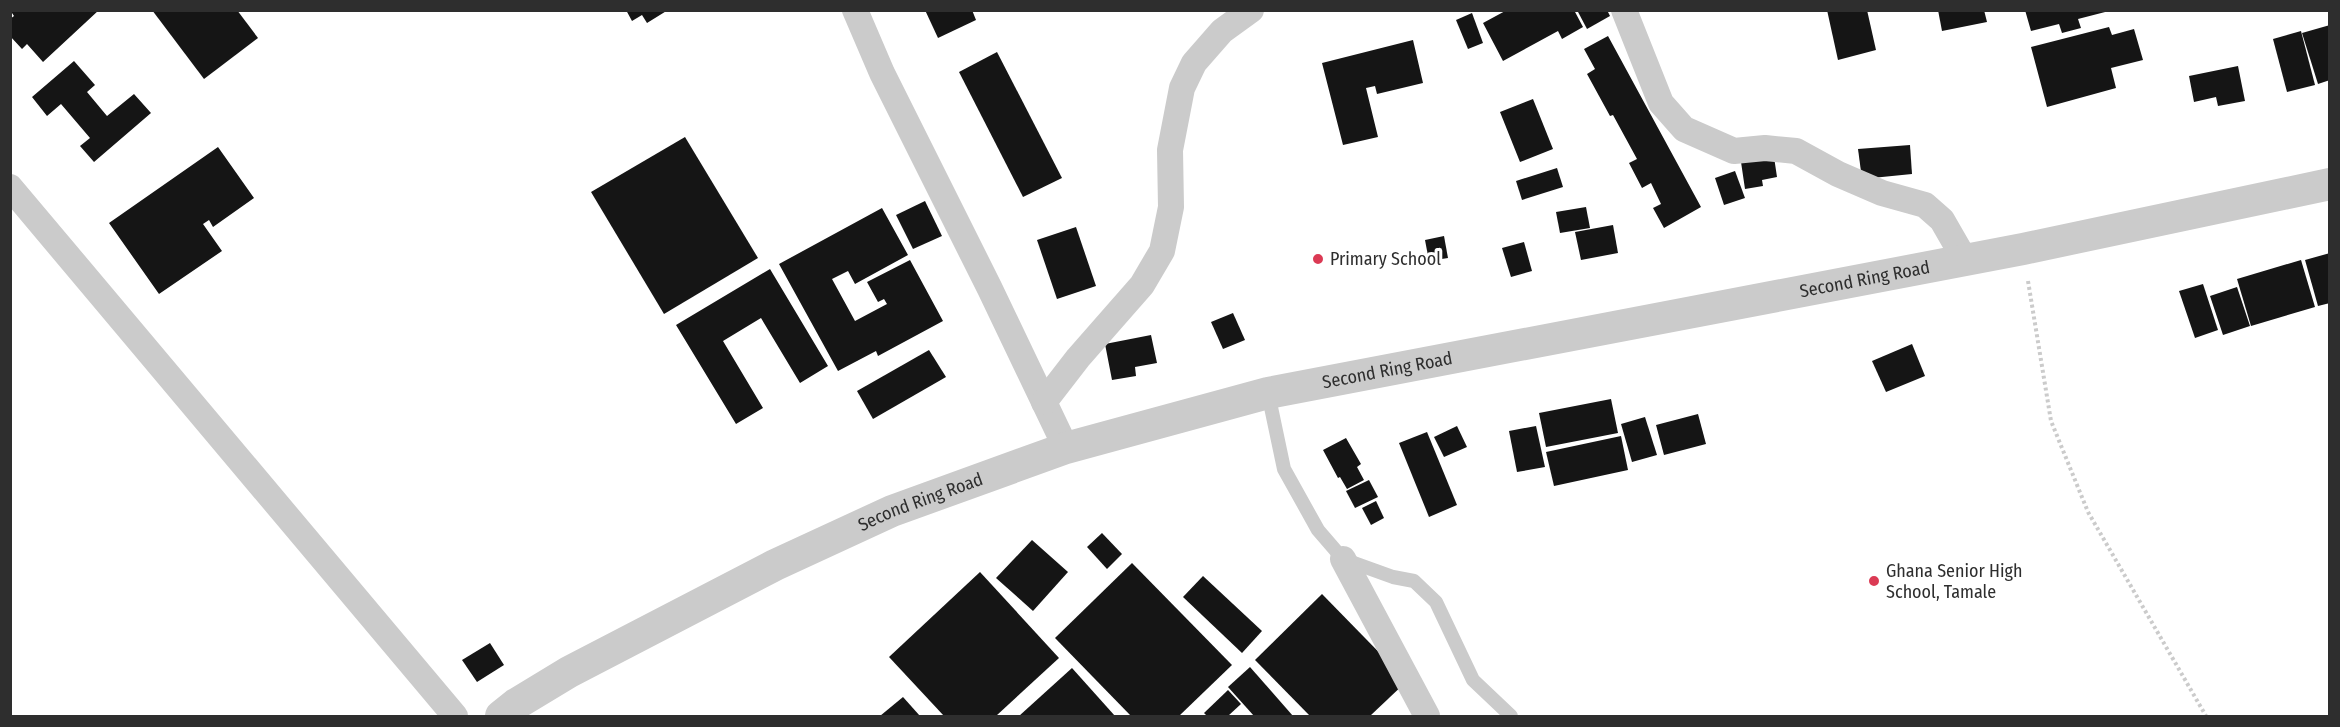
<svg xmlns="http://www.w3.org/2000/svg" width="2340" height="727" font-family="'Fira Sans Condensed',sans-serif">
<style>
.building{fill:#151515}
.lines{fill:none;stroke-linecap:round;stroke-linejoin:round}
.path{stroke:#cbcbcb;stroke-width:4;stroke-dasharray:3 3;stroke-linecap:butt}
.service{stroke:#cbcbcb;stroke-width:14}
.minor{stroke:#cbcbcb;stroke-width:26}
.tertiary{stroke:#cbcbcb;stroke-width:32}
.poi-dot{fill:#db3a54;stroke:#fff;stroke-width:2}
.labels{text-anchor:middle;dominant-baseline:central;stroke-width:6;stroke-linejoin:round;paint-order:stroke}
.poi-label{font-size:18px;fill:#2e2e2e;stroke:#fff;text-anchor:start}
.street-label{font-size:18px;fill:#2e2e2e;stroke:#fff}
</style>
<rect width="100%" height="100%" fill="#fff"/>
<g class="building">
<path d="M10 10H99L43 62 27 44 22 49 10 36V19L14 16Z"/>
<path d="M152 10H237L258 38 204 79Z"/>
<path d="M626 10H668L647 23 642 15 632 21Z"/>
<path d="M925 10H972L976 20 938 38Z"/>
<path d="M1507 10H1574L1583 27 1562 39 1558 31 1503 61 1483 23Z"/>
<path d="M1577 10H1607L1610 16 1587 29Z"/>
<path d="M1827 10H1867L1876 50 1838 60Z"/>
<path d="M1938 10H1984L1987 22 1942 31Z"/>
<path d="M2025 10H2109V11L2078 19 2081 28 2062 33 2059 24 2031 31Z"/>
<path d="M1472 13 1483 43 1468 49 1456 20Z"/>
<path d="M2330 25V80L2318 84 2302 33Z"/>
<path d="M2109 27 2112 35 2134 29 2143 60 2111 68 2116 88 2047 107 2031 47Z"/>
<path d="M2301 31 2315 85 2287 92 2273 39Z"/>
<path d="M1608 36 1701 207 1664 228 1653 208 1661 204 1651 183 1642 188 1629 163 1637 159 1613 115 1610 116 1587 74 1595 69 1584 49Z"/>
<path d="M1413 40 1423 83 1377 94 1375 86 1366 88 1378 137 1343 145 1322 63Z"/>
<path d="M997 52 1062 178 1023 197 959 72Z"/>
<path d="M74 61 95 85 87 92 107 116 134 94 151 113 94 162 80 146 90 138 61 104 47 116 32 97Z"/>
<path d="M2238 66 2245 101 2218 106 2216 97 2194 102 2189 76Z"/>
<path d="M1533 99 1553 149 1520 162 1500 112Z"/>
<path d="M685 137 758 258 664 314 591 192Z"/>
<path d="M1910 145 1912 174 1862 179 1858 149Z"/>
<path d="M218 147 254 198 213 227 209 220 203 224 222 251 159 294 109 223Z"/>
<path d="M1774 157 1777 177 1762 180 1763 186 1745 189 1741 162Z"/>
<path d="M1557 168 1563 187 1522 200 1516 181Z"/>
<path d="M1735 171 1745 198 1724 205 1715 178Z"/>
<path d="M925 201 942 236 913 249 896 215Z"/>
<path d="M1586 207 1590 228 1560 233 1556 212Z"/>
<path d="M882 208 908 255 855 284 848 271 832 279 855 321 887 304 884 299 878 302 867 282 910 260 943 321 878 356 876 351 838 371 779 264Z"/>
<path d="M1613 225 1618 253 1581 260 1575 232Z"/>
<path d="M1076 227 1096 286 1057 299 1037 240Z"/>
<path d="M1444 236 1448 258 1429 261 1425 240Z"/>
<path d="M1524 242 1532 271 1511 277 1502 248Z"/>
<path d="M2330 253V303L2318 306 2305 260Z"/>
<path d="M2301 260 2315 307 2251 326 2237 279Z"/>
<path d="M770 269 828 366 800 383 761 318 723 341 763 408 736 424 676 325Z"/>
<path d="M2203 284 2218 330 2195 338 2179 291Z"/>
<path d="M2237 287 2250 326 2223 335 2210 296Z"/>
<path d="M1233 313 1245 340 1223 349 1211 322Z"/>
<path d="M1151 335 1157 363 1135 367 1136 376 1112 380 1105 344Z"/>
<path d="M1912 344 1925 376 1886 392 1872 361Z"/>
<path d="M929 350 946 377 873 419 857 391Z"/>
<path d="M1611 399 1618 433 1546 447 1539 413Z"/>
<path d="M1698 414 1706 444 1664 455 1656 425Z"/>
<path d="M1645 417 1657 455 1632 462 1621 424Z"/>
<path d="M1457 426 1467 447 1444 457 1434 437Z"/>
<path d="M1536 426 1545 467 1517 472 1509 431Z"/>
<path d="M1427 432 1457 505 1429 517 1399 443Z"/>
<path d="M1621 436 1628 470 1554 486 1546 452Z"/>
<path d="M1346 438 1361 464 1357 467 1364 480 1347 489 1340 477 1338 478 1323 450Z"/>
<path d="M1369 480 1378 497 1355 508 1346 491Z"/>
<path d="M1376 501 1384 518 1371 525 1362 508Z"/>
<path d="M1102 533 1122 554 1107 569 1087 547Z"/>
<path d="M1032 540 1068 572 1033 611 996 578Z"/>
<path d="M1132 563 1232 665 1179 716H1131L1055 638Z"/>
<path d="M980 572 1059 658 996 716H944L889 657Z"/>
<path d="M1203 576 1262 631 1242 653 1183 597Z"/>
<path d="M1322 594 1407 681 1370 716H1310L1255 660Z"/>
<path d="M490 643 504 665 477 682 462 660Z"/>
<path d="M1250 667 1293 716H1254L1228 687Z"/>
<path d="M1072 668 1115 716H1019Z"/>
<path d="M1228 690 1241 704 1228 716H1207L1204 713Z"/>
<path d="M903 697 920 716H880Z"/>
</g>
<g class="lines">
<path class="path" d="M2028 281 2051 421 2088 512 2206 716"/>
<path class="service" d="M1268 393 1284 469 1318 530 1343 559 1393 577 1414 581 1436 602 1473 680 1511 716"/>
<g class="minor">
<path d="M855 10 882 73 990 289 1066 448"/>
<path d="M1624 10 1661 103 1684 129 1734 151 1765 148 1796 151 1838 174 1882 193 1925 205 1942 220 1965 260"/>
<path d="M10 187 455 716"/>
<path d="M1044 402 1078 358 1142 285 1162 251 1171 207 1170 150 1182 88 1194 63 1222 31 1251 10"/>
<path d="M1343 559 1427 716"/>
</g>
<path class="tertiary" id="s1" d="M501 716 516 704 569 672 775 565 892 511 1066 448 1268 393 2023 249 2330 184"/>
</g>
<g class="poi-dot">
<circle cx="1318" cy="259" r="6"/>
<circle cx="1874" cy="581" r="6"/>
</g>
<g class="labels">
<g class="poi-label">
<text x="1330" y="259">Primary School</text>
<text x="1886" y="571">Ghana Senior High<tspan x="1886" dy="21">School, Tamale</tspan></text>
</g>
<g class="street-label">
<text stroke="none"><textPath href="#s1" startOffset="1444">Second Ring Road</textPath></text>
<text stroke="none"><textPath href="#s1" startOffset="958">Second Ring Road</textPath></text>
<text stroke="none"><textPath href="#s1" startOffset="472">Second Ring Road</textPath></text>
</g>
</g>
<rect width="2340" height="727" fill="none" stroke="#2e2e2e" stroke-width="24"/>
</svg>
